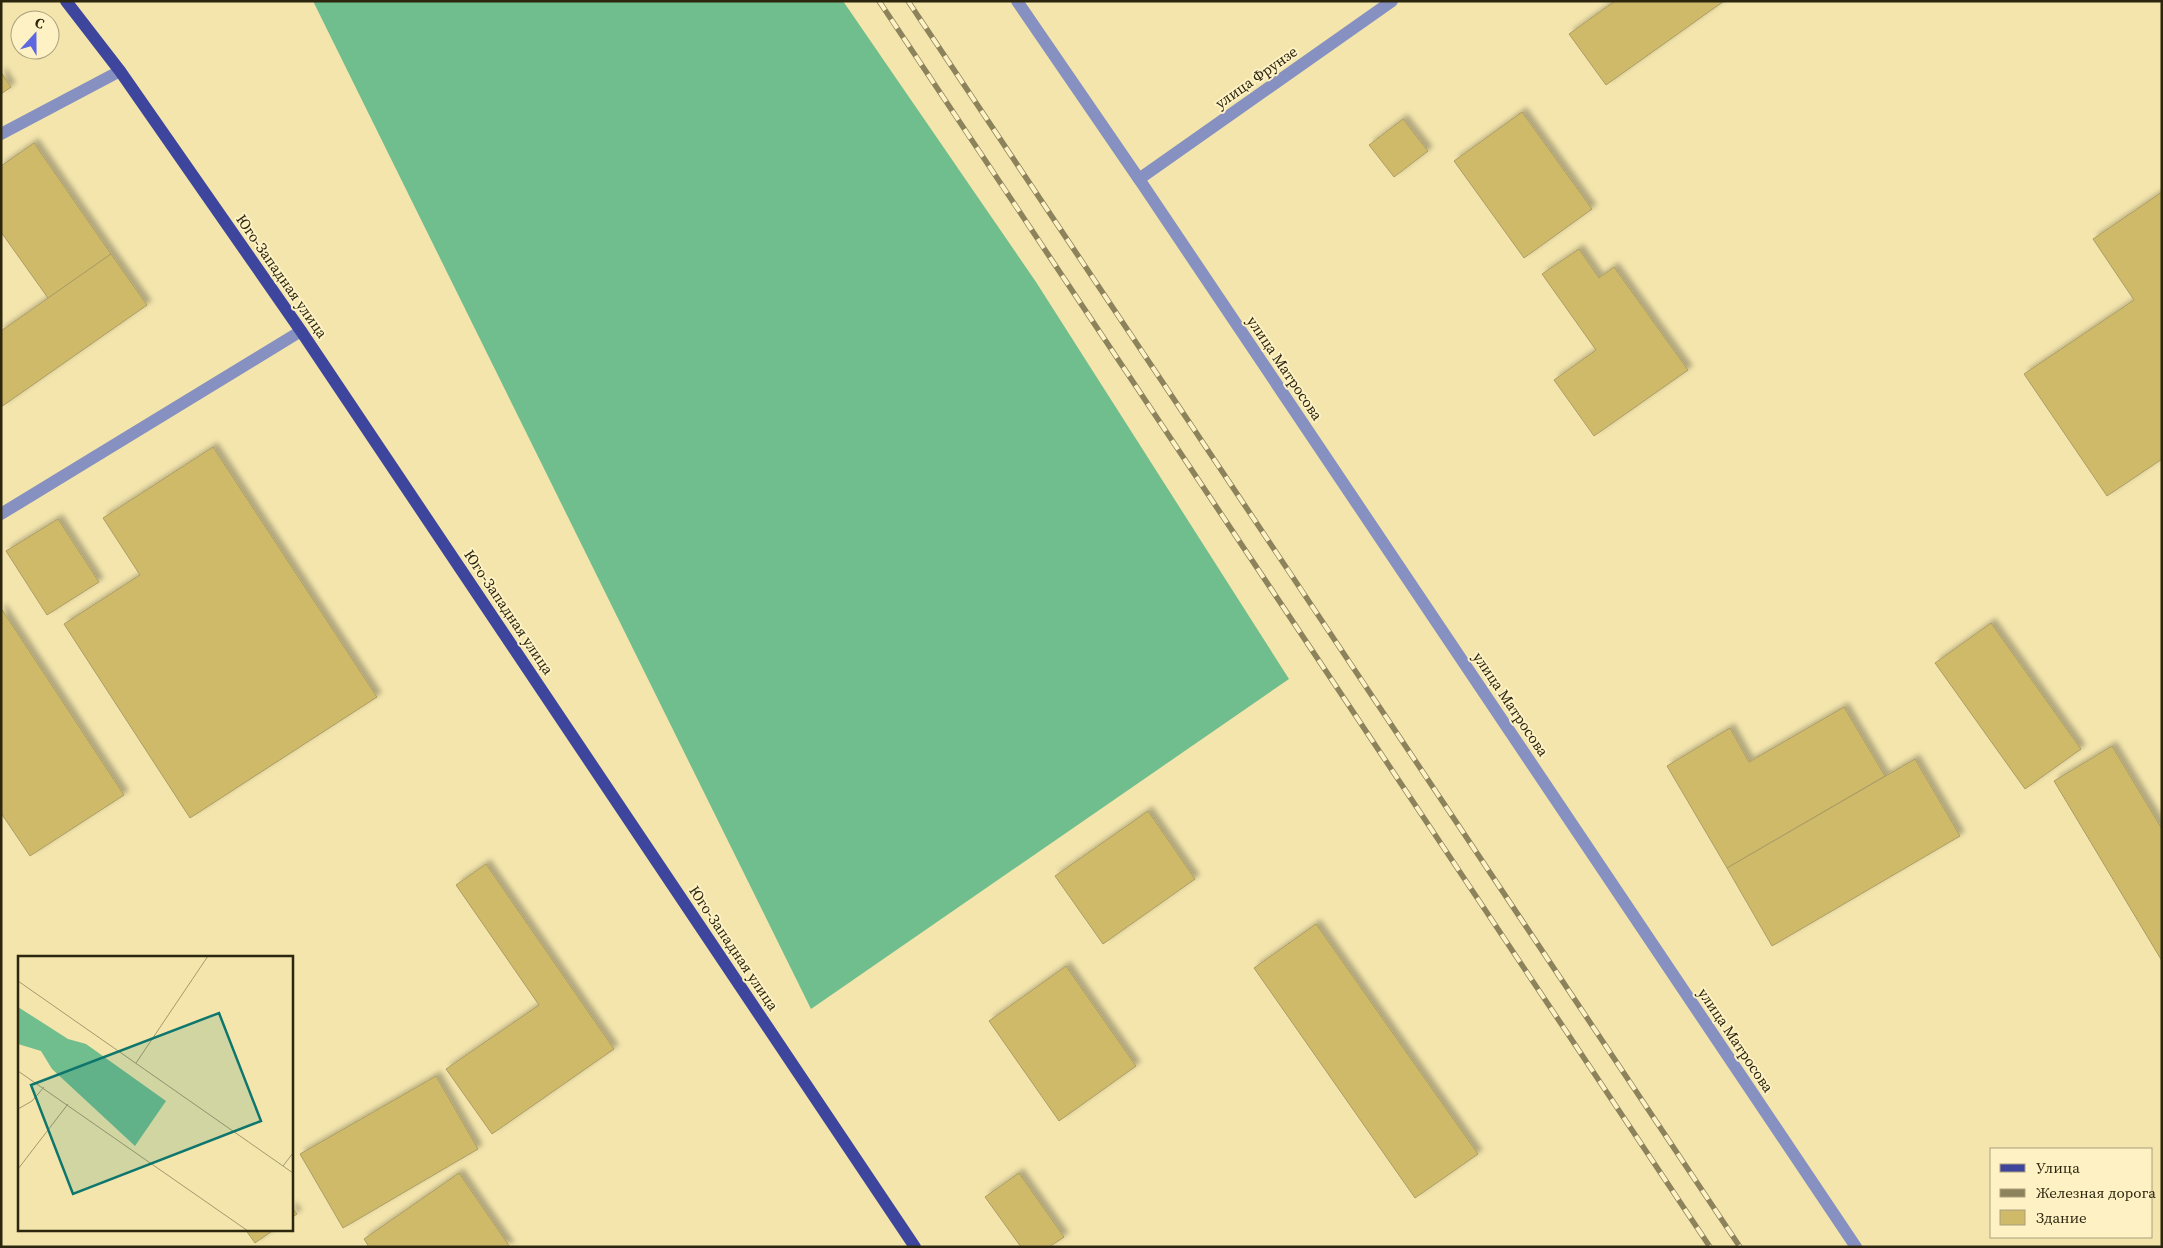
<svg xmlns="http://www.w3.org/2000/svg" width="2163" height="1248" font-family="'Source Serif 4',serif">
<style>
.forest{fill:#70bd8d}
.building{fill:#cfba6a;stroke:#ab9d66;filter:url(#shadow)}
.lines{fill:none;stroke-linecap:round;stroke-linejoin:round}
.service{stroke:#8690c1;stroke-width:12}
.minor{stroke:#8690c1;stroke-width:12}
.tertiary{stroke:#8690c1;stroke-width:12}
.primary{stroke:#3e459c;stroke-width:12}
.rail-casing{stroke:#8c825b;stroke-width:5.5}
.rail{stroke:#fef2c5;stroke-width:4;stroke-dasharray:11;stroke-linecap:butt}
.labels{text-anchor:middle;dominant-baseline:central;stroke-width:4;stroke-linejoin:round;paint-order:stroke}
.street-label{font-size:15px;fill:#2c260f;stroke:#fef2c5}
.inset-road{fill:none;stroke:#a3996d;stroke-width:1}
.view{fill:#0f766e;fill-opacity:0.15;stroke:#0f766e;stroke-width:2.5}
.inset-edge{fill:none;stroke:#2c260f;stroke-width:2.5}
</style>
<defs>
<filter id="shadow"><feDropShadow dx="4.5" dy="-4.5" stdDeviation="2.5" flood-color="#0004"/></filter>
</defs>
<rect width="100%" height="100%" fill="#f3e5ac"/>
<path class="forest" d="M313 1H843L1036 282 1289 679 811 1009Z"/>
<g class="building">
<path d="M1615 1H1724L1606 85 1569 34Z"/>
<path d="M1 72 11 87 1 94Z"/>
<path d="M1522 112 1592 209 1524 258 1454 161Z"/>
<path d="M1403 119 1428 151 1394 177 1369 145Z"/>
<path d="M34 143 111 254 48 298 1 232V166Z"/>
<path d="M2162 192V459L2107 496 2024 374 2134 300 2093 239Z"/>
<path d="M1579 249 1599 278 1614 267 1688 370 1594 436 1554 380 1596 350 1542 274Z"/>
<path d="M111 254 147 305 1 407V331Z"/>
<path d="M213 447 377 697 190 818 64 624 140 575 103 518Z"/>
<path d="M58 519 99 582 47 615 6 551Z"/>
<path d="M1 608 124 795 30 856 1 813Z"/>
<path d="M1991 623 2081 749 2025 789 1935 663Z"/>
<path d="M1844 707 1885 776 1727 868 1667 766 1730 728 1749 762Z"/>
<path d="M2112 746 2162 829V961L2054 781Z"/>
<path d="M1915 759 1960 836 1772 946 1727 868Z"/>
<path d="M1148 811 1195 879 1103 944 1055 876Z"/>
<path d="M486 864 614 1049 492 1134 446 1069 539 1005 456 885Z"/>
<path d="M1316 924 1478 1154 1415 1198 1254 968Z"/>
<path d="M1066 966 1136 1066 1059 1121 989 1021Z"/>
<path d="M436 1076 478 1149 343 1228 300 1154Z"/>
<path d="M459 1173 510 1247H369L364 1239Z"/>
<path d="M1019 1173 1064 1237 1049 1247H1021L985 1197Z"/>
<path d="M291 1206 297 1214 291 1218Z"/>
<path d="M245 1229H275L255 1243Z"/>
</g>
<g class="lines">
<g class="service">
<path d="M1 134 120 71"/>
<path d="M1 514 301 331"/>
</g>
<path class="minor" d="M1017 1 1139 179"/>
<path class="tertiary" d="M1392 1 1139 179 1856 1247"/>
<path class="primary" d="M66 1 120 71 301 331 915 1247"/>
<g class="rail-casing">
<g id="rail">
<path d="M879 1 1710 1247"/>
<path d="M908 1 1740 1247"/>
</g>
</g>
<use href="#rail" class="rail"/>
</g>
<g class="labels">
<g class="street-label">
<text transform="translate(1256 77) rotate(-35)">улица Фрунзе</text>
<text transform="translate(282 276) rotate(55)">Юго-Западная улица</text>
<text transform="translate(1285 368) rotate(56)">улица Матросова</text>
<text transform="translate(509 612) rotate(56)">Юго-Западная улица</text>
<text transform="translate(1511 704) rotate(56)">улица Матросова</text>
<text transform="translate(734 948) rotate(56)">Юго-Западная улица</text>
<text transform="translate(1736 1040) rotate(56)">улица Матросова</text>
</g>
</g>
<g transform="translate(18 956)">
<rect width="275" height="275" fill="#f3e5ac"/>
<path d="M0 51 50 83 68 88 148 145 117 190 34 113 23 95 0 88Z" fill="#70bd8d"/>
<path class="inset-road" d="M0 25 275 217M118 107 190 0M0 115 230 275M0 153 14 145 26 131M265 210 275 197M0 213 50 148"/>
<path class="view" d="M201 57 243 165 55 238 13 129Z"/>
<rect width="275" height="275" class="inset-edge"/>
</g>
<rect width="2163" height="1248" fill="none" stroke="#2c260f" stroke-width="5"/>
<rect x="1990" y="1148" width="162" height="90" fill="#fef2c5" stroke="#aaa07c"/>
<rect x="2000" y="1164" width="25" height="8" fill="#3e459c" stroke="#aaa07c"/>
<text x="2036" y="1173" font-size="15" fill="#2c260f">Улица</text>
<rect x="2000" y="1189" width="25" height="8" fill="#8c825b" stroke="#aaa07c"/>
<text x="2036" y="1198" font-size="15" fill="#2c260f">Железная дорога</text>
<rect x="2000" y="1210" width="25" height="15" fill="#cfba6a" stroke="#aaa07c"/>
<text x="2036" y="1223" font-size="15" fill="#2c260f">Здание</text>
<g transform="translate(35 35) rotate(21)"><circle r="24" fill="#fef2c5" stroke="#aaa07c"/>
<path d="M0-4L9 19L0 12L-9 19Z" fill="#5d67df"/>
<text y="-8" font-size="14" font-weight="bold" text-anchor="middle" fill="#2c260f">С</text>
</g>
</svg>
